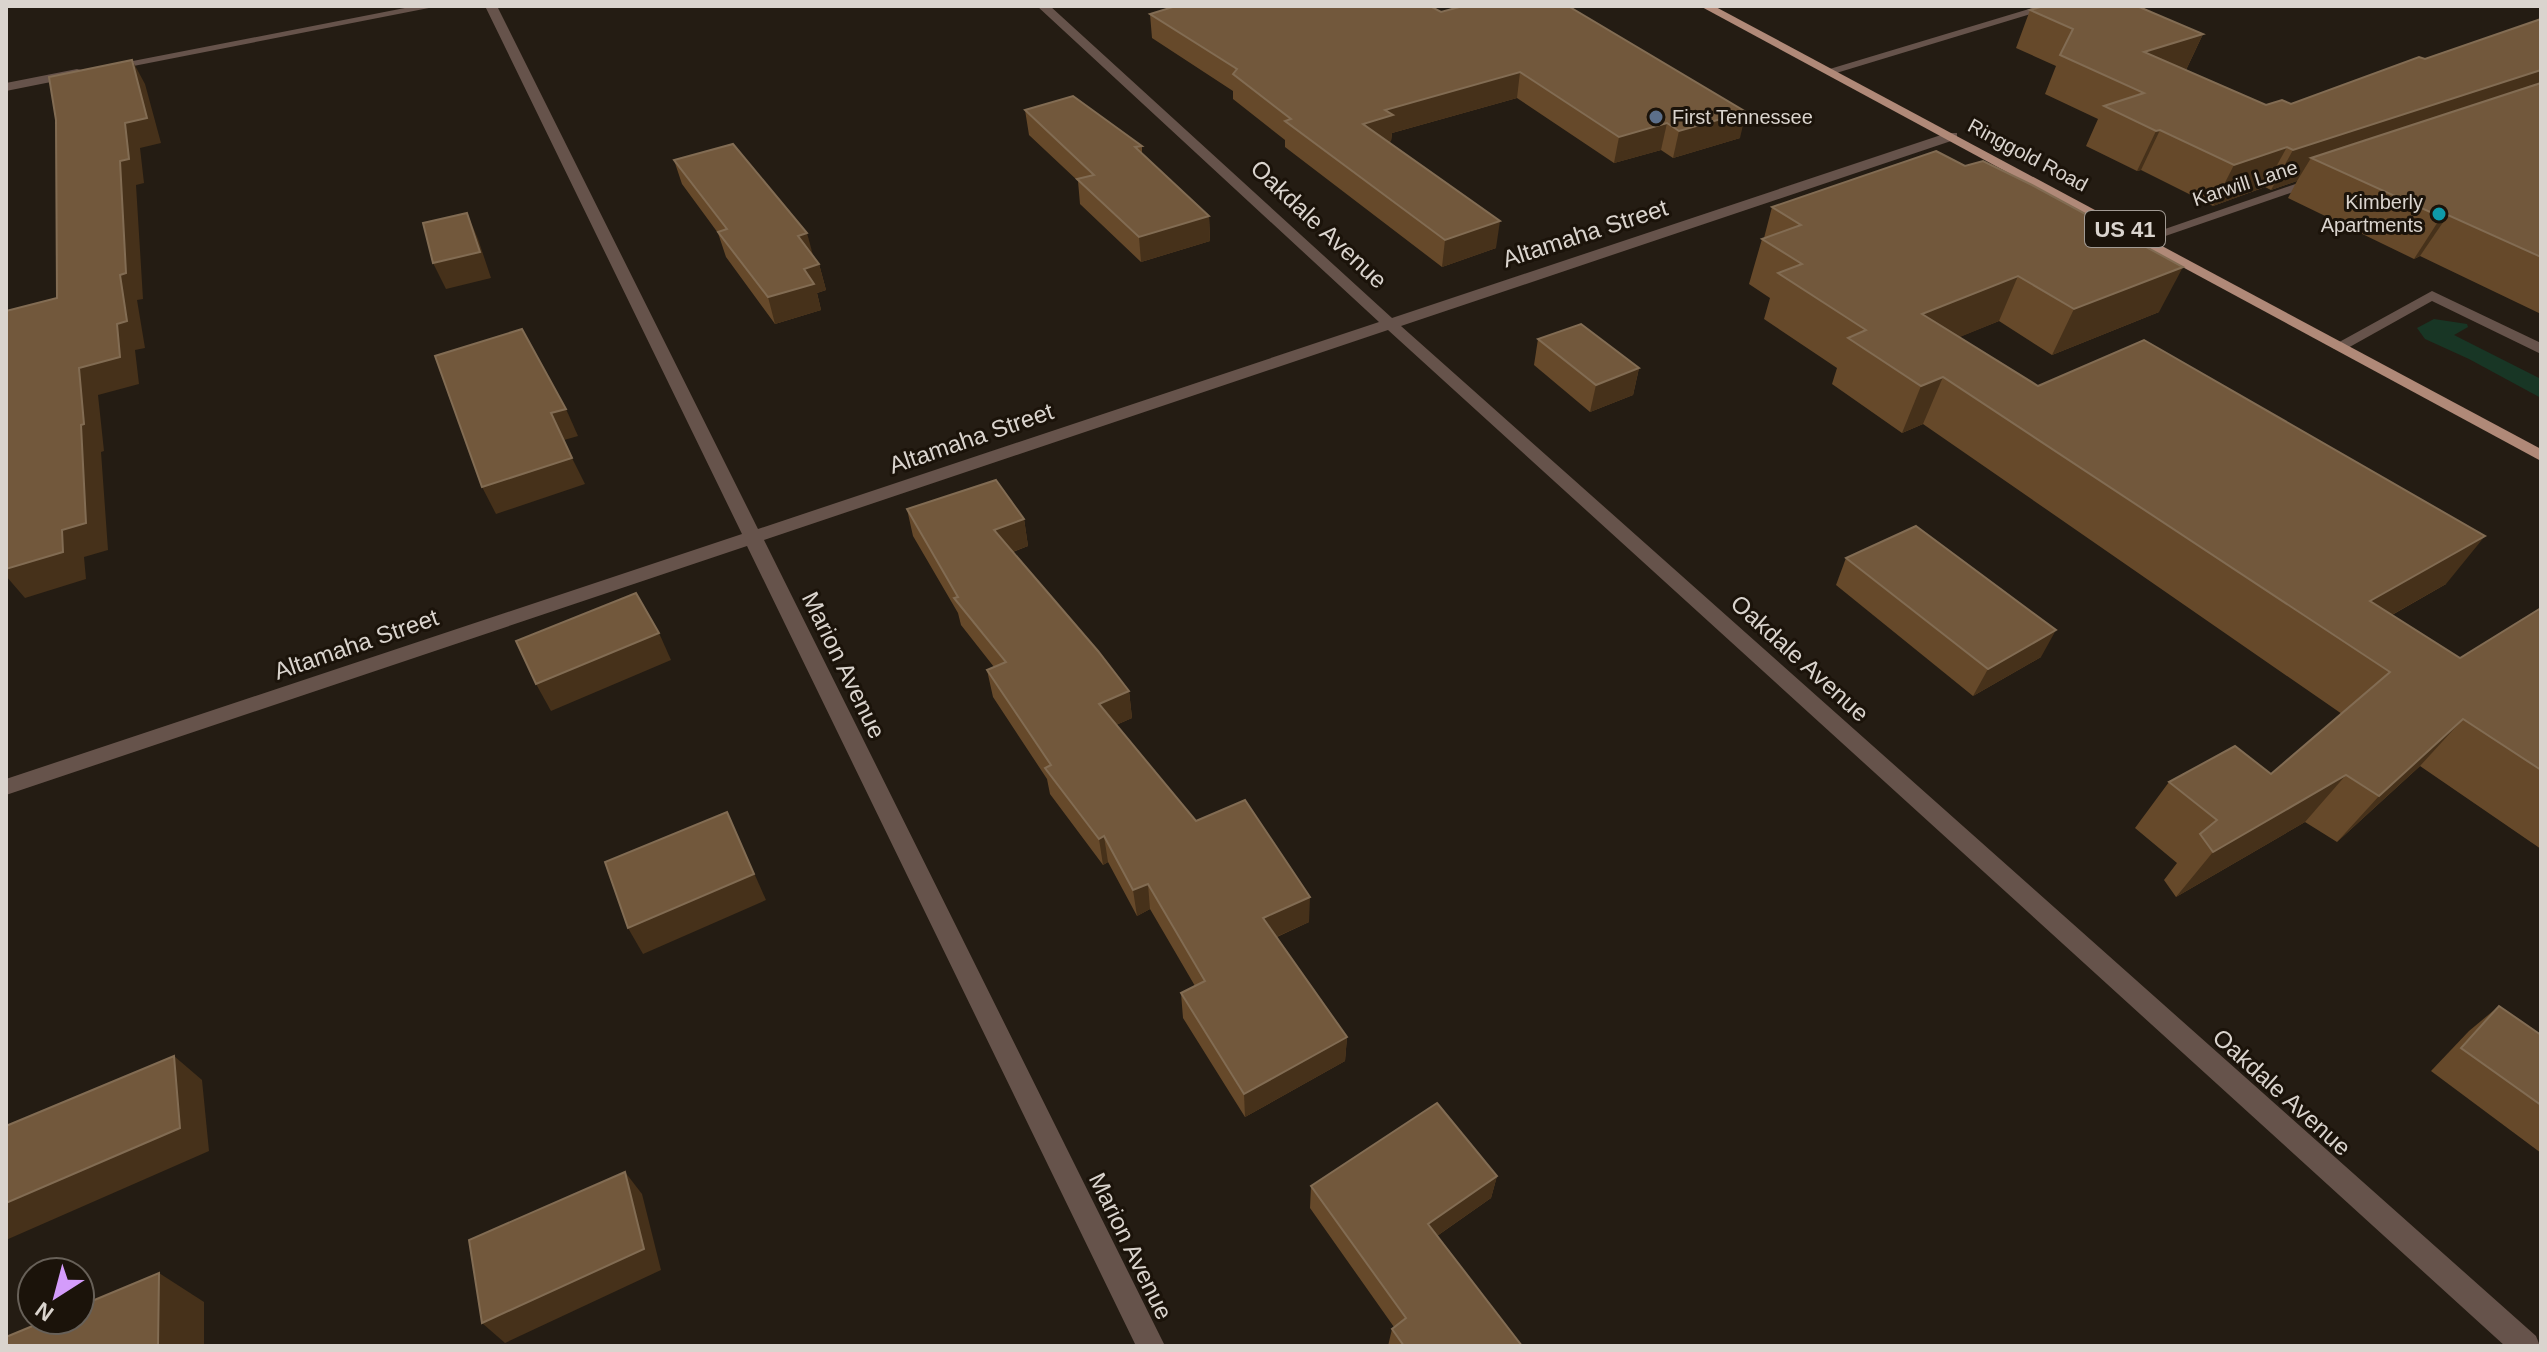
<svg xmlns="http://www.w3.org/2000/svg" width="2547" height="1352" font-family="Helvetica,sans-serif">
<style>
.green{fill:#183625}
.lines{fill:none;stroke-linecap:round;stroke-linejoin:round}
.service{fill:#66534b;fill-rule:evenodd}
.minor{fill:#66534b;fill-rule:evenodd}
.primary{fill:#b08978;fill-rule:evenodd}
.wall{fill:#66492a}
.shaded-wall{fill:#46311a}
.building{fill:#72583c;stroke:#826c53;stroke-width:2}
.service-dot{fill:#5c6f8a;stroke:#1b130a;stroke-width:3}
.culture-dot{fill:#0f9aa8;stroke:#1b130a;stroke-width:3}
.labels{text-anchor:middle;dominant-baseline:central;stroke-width:6;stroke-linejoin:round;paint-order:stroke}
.far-poi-label{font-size:20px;fill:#dad4ce;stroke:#1b130a;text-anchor:start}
.far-street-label{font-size:20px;fill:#dad4ce;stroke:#1b130a}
.shield{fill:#1b130a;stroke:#a19a93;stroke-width:2}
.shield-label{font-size:22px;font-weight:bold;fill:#dad4ce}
.street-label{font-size:24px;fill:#dad4ce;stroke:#1b130a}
</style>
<rect width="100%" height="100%" fill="#241c13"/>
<path class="green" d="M2434 319 2467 324 2468 327 2454 335 2541 379V398L2469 359 2425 339 2417 328Z"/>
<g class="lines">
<path class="service" d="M2432 291 2541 343V354L2432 301 2346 349H2334L2332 346Z"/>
<g class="minor">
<path d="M415 6H439L108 71 102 67Z"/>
<path d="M485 6H497L758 529 1379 322 1037 6H1050L1392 318 1947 133H1957V139L1401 326 2536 1336 2540 1346H2505L1388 330 764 540 1165 1346H1136L747 546 6 795V779L742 534Z"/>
<path d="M2039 6H2057L1833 74 1823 71Z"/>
<path d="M77 69 81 70V76L6 91V83Z"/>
<path d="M2313 178 2325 181 2148 242 2143 243 2136 239Z"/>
</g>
<path class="primary" d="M1700 6H1714L2541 449V461Z"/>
</g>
<g class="wall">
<path d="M2030 10 2203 34 2186 70 2266 105 2291 104 2541 19V314L2420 256 2414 259 2288 198 2297 181 2271 190 2265 187 2213 206 2141 170 2137 171 2086 146 2098 119 2045 94 2056 66 2016 48Z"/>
<path d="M1441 12 1740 138 1673 158 1661 150 1614 163 1517 98 1392 133 1391 141 1389 142 1496 248 1442 267 1285 147V140L1233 99V91L1152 38 1150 14Z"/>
<path d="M1025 110 1142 146V154L1209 216 1210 241 1141 262 1080 204 1078 181 1029 135Z"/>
<path d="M674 160 813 256 819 264 826 290 817 293 821 310 775 324 726 257 718 233 682 184Z"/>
<path d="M1772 207 2159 312 2052 355 1999 321 1959 337 2038 386 2446 584 2392 615 2460 658 2541 608V849L2420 766 2337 842 2305 822 2176 897 2164 880 2177 863 2135 828 2169 782 2271 774 2342 714 1923 424 1902 433 1832 384 1837 368 1764 319 1770 298 1749 284 1762 239 1764 238Z"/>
<path d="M1538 339 1639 368 1633 395 1590 412 1534 365Z"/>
<path d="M907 509 1024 519 1028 546 1013 552 1129 691 1132 718 1116 725 1196 821 1309 922 1277 937 1347 1037 1345 1061 1245 1117 1183 1018 1181 993 1195 986 1150 909 1137 916 1108 862 1103 865 1050 794 1047 779 993 697 987 670 994 667 961 625 958 613 913 536Z"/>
<path d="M1846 558 2041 657 1973 696 1836 585Z"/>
<path d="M2499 1006 2541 1035V1153L2431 1071 2469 1031Z"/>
<path d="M1497 1176 1491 1198 1437 1236 1522 1346H1388L1392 1329 1394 1327 1310 1208 1311 1186Z"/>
</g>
<g class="shaded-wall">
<path d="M2203 34 2185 72 2144 52Z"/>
<path d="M132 60 145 84 161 143 140 148 144 183 136 185 143 299 137 300 145 348 135 350 139 384 98 395 104 451 101 452 108 550 84 557 86 579 25 598 6 576V569L62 530 81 425 79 368 117 324 120 161Z"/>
<path d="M2541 70V100L2311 158 2297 181 2271 190 2293 150Z"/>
<path d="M1520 72 1517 98 1392 133 1391 141 1361 150 1363 124 1385 110Z"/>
<path d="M1746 112 1740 138 1673 158 1679 131Z"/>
<path d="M1667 123 1661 150 1614 163 1619 137Z"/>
<path d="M2160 130 2141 170 2137 171 2156 131Z"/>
<path d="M2287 147 2265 187 2213 206 2234 165Z"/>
<path d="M467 213 478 239 491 278 446 289 433 263Z"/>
<path d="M2448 215 2420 256 2414 259 2441 217Z"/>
<path d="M1209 216 1210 241 1141 262 1139 237Z"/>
<path d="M1500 221 1496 248 1442 267 1445 240Z"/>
<path d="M807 233 814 259 798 236Z"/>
<path d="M819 264 826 290 817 293 821 310 775 324 768 297 804 269Z"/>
<path d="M2183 267 2159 312 2052 355 2074 309Z"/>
<path d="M2018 276 1999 321 1904 360 1922 314Z"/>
<path d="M1639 368 1633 395 1590 412 1596 385Z"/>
<path d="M1943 377 1923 424 1902 433 1921 386Z"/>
<path d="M566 409 578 436 564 440 551 413Z"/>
<path d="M572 458 585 484 496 514 482 487Z"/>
<path d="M1024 519 1028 546 999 557 994 530Z"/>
<path d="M2485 536 2446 584 2344 642 2370 601Z"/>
<path d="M2056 630 2041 657 1973 696 1988 669Z"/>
<path d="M659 633 671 660 551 711 536 684Z"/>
<path d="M1129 691 1132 718 1102 731 1099 704Z"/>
<path d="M2463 719 2420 766 2337 842 2379 796Z"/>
<path d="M2346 775 2305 822 2176 897 2213 852Z"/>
<path d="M727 812 766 900 643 954 628 928Z"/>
<path d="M1104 836 1108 862 1103 865 1099 839Z"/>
<path d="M1148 884 1150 909 1137 916 1133 890Z"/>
<path d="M1310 897 1309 922 1263 943V918Z"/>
<path d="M1347 1037 1345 1061 1245 1117 1244 1094Z"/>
<path d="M174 1056 202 1080 209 1151 6 1240V1203Z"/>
<path d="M625 1172 642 1194 661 1270 505 1343 482 1323Z"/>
<path d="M1497 1176 1491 1198 1424 1245 1428 1224Z"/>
<path d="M159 1273 204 1302V1346H158Z"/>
</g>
<g class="building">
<path d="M1176 6H1430L1441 12 1463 6H1568L1746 112 1679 131 1667 123 1619 137 1520 72 1385 110 1393 115 1363 124 1500 221 1445 240 1285 121 1291 119 1233 74 1237 69 1150 14Z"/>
<path d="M2044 6H2137L2203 34 2144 52 2266 105 2282 100 2291 104 2419 57 2425 59 2541 19V70L2293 150 2287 147 2234 165 2160 130 2156 131 2104 106 2144 93 2060 55 2073 29 2030 10Z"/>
<path d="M132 60 147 118 125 123 129 159 120 161 126 273 120 275 127 321 117 324 120 357 79 368 84 424 81 425 86 523 62 530 63 552 6 569V311L57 298 56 120 49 77Z"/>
<path d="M2541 83V257L2448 215 2441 217 2311 158Z"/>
<path d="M1073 96 1142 146 1135 147 1209 216 1139 237 1077 179 1094 175 1025 110Z"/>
<path d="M733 144 807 233 798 236 819 264 804 269 814 284 768 297 718 232 727 229 674 160Z"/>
<path d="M1936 151 1965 166 1983 161 2032 185 2183 267 2074 309 2018 276 1922 314 2038 386 2144 340 2485 536 2370 601 2460 658 2541 608V770L2463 719 2379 796 2346 775 2213 852 2200 834 2217 820 2169 782 2235 746 2271 774 2390 672 1943 377 1921 386 1848 338 1866 330 1778 273 1802 264 1762 239 1801 225 1772 207Z"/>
<path d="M467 213 480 252 433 263 423 223Z"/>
<path d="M1581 324 1639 368 1596 385 1538 339Z"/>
<path d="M522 329 566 409 551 413 572 458 482 487 435 356Z"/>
<path d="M996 480 1024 519 994 530 1098 651 1129 691 1099 704 1196 821 1245 800 1310 897 1263 918 1347 1037 1244 1094 1181 993 1205 981 1148 884 1133 890 1104 836 1099 839 1045 768 1051 765 987 670 1006 662 954 598 958 597 907 509Z"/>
<path d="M1916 526 2056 630 1988 669 1846 558Z"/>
<path d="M636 593 659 633 536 684 516 641Z"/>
<path d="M727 812 754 874 628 928 605 862Z"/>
<path d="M2499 1006 2541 1035V1105L2461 1048Z"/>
<path d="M174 1056 180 1128 6 1203V1126Z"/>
<path d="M1437 1103 1497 1176 1428 1224 1522 1346H1404L1392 1329 1406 1318 1311 1186Z"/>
<path d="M625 1172 644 1249 482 1323 469 1240Z"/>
<path d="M159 1273 158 1346H6V1337L47 1320H80V1306Z"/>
</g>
<circle class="service-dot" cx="1656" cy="117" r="8"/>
<circle class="culture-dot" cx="2439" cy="214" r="8"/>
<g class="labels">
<g class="far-poi-label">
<text x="1672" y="117">First Tennessee</text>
<text x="2423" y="202" text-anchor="end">Kimberly<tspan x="2423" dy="23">Apartments</tspan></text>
</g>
<g class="far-street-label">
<text transform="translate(2028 155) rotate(28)">Ringgold Road</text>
<text transform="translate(2245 183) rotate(-18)">Karwill Lane</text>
</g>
<rect class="shield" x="2085" y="211" width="80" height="36" rx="6"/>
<g class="shield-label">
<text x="2125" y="229">US 41</text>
</g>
<g class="street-label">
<text transform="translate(1319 224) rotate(43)">Oakdale Avenue</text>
<text transform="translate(1585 233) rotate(-18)">Altamaha Street</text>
<text transform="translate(971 438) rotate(-19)">Altamaha Street</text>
<text transform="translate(356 644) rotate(-19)">Altamaha Street</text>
<text transform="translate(1800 658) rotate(42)">Oakdale Avenue</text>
<text transform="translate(844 665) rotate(64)">Marion Avenue</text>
<text transform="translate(2282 1092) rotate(42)">Oakdale Avenue</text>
<text transform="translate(1131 1246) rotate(64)">Marion Avenue</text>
</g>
</g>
<rect width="2547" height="1352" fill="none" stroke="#dad4ce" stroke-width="16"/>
<g transform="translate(56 1296) rotate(216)"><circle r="38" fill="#1b130a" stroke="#676058" stroke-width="2"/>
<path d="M0-6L14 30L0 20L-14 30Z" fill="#d49cfb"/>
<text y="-12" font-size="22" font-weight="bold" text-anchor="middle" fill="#dad4ce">N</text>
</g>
</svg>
